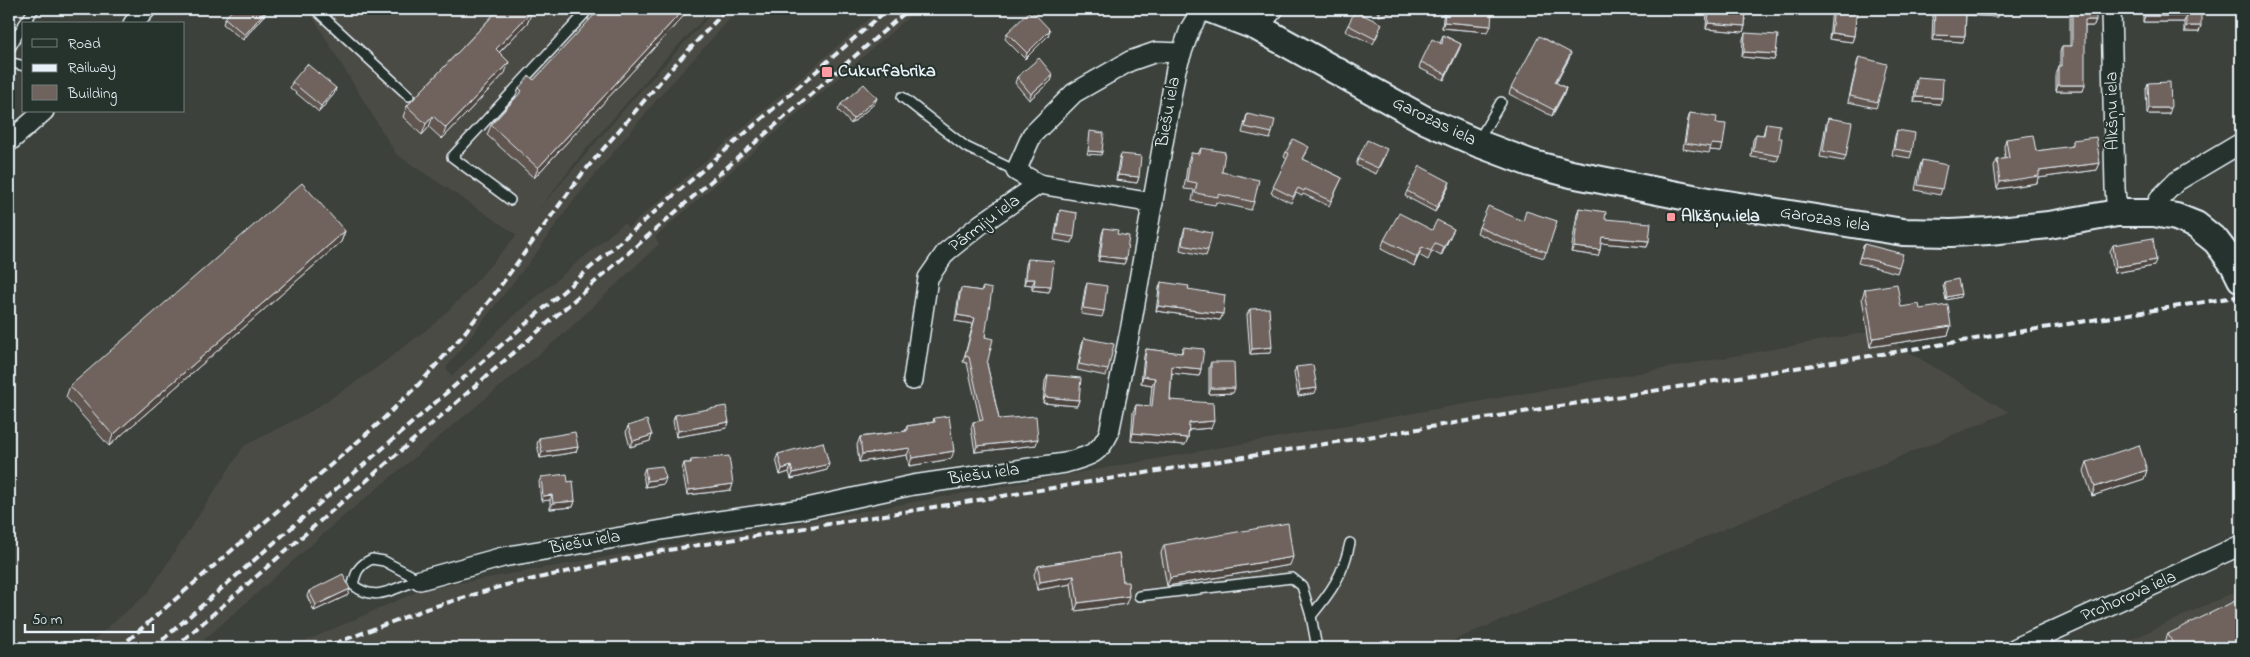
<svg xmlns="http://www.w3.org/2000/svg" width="2250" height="657" font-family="'Indie Flower',sans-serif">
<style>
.built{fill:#4c4b45}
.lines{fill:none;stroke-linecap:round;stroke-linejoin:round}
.lane-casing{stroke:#e8f1f8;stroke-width:12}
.street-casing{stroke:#e8f1f8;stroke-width:22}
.secondary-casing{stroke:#e8f1f8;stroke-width:30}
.lane{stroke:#26332d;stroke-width:9}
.street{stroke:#26332d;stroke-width:19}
.secondary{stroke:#26332d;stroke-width:26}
.rail{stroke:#e8f1f8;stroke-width:4;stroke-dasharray:8 4;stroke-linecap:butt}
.wall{fill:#605550;stroke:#e8f1f8}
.shaded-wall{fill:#4e4541;stroke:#e8f1f8}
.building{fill:#70635d;stroke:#e8f1f8}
.poi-dot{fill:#ff9aa2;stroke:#26332d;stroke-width:2}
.labels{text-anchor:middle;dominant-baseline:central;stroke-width:4;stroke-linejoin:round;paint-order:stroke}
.poi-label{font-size:18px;font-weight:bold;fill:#e8f1f8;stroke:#26332d;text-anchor:start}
.street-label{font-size:18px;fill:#e8f1f8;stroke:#26332d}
</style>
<rect width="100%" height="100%" fill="#3c413b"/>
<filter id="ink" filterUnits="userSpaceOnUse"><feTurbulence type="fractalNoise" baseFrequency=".02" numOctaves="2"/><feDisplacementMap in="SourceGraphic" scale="10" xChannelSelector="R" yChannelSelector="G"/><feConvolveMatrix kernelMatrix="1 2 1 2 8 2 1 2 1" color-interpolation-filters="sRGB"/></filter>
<g filter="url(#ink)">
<g class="built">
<path d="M308 9H713L663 61 581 155 536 213 634 98 716 9H739L658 98 570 205 537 252 446 368 452 376 507 322 624 223 628 228 880 9H918L655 237 659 244 567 331 339 520 195 648H84L148 593 244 446 310 412 371 372 434 324 465 294 517 235 396 154Z"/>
<path d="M1874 331 2009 412 1434 648H290L421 590Z"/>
<path d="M2241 589V648H2113Z"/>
</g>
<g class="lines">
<g class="lane-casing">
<g id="lane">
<path d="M315 9 409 96"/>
<path d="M24 24 34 9"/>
<path d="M9 50 24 24"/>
<path d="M9 62 24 66"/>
<path d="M902 97 966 147 1016 171"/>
<path d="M1478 141 1501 102"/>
<path d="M510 200 452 157 589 9"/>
<path d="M372 559 384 561 420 580C394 587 377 604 353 585 356 571 359 565 372 559Z"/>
<path d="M1139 596 1292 578 1302 586 1311 616 1317 648"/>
<path d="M1311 616C1331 592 1343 575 1350 543"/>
</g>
</g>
<g class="street-casing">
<g id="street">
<path d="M2111 9 2115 188 2117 213"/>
<path d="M133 24 146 9"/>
<path d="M1257 27 1274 9"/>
<path d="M9 142 44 111"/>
<path d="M1039 184 1016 171 1032 135 1074 93 1130 61 1156 52 1181 53"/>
<path d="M2154 213 2159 199 2177 181 2241 143"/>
<path d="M913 380 928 278 946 252 981 224 1039 184 1153 203"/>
<path d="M420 580 503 557 698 524 802 509 913 485 1065 463C1088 456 1098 456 1109 433L1131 326 1176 69 1190 29 1202 9"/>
<path d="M2016 648 2241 545"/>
</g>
</g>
<g class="secondary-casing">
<path id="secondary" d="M1210 9 1257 27 1427 121 1477 143 1530 163 1571 174 1708 201 1903 232 1951 233 1989 231 2049 225 2117 213H2154L2176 217 2196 225 2216 241 2234 265 2241 279"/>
</g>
<use href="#lane" class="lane"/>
<use href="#street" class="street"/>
<use href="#secondary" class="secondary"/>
<g class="rail">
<path d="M119 648 378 424 422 381 462 336 493 296 582 174 671 69 727 9"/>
<path d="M153 648 888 9"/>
<path d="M174 648 909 9"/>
<path d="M323 648 426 609 506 585 662 551 2241 296"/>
</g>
</g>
<g class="wall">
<path d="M499 9H530L528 22 499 53 505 73 442 139 429 127 422 135 403 117 407 106Z"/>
<path d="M592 9H690L534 178 487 135 491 125 515 98 519 88 534 80 589 21 588 20Z"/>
<path d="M1376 9H1398V10L1379 16Z"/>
<path d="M1444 9H1482L1488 32 1442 28Z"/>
<path d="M1707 9H1746L1745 26 1743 32 1706 29Z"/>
<path d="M1832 9H1857L1854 36 1852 42 1829 39Z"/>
<path d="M1934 9H1999L1997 17 1966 15 1965 36 1963 42 1932 40 1933 12Z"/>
<path d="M2070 9H2096L2094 26H2085L2083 91H2056V72L2058 66H2060V52L2062 46H2070Z"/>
<path d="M2143 9H2201L2199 32H2184V22H2143Z"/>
<path d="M265 14 243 40 223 24 225 18Z"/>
<path d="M1348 25 1380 30 1373 44 1345 31Z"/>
<path d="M1007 33 1048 36 1025 59 1005 39Z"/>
<path d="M1745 33 1776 54 1774 60 1742 57 1743 39Z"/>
<path d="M1443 35 1461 44 1444 80 1419 68 1421 62 1440 43Z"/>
<path d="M1859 57 1878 102 1876 108 1848 102 1857 63Z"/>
<path d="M1569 59 1556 83 1566 88 1564 94 1552 116 1509 94 1511 88Z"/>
<path d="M1053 75 1051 81 1029 100 1015 83 1017 77Z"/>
<path d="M1917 77 1942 98 1940 104 1914 102 1915 83Z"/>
<path d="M292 82 336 88 334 94 319 112 290 88Z"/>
<path d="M2148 83 2169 114H2147L2146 89Z"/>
<path d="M877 98 874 104 851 124 838 110 841 104Z"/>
<path d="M1690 113 1716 123 1721 151 1710 150 1709 153 1683 149 1688 119Z"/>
<path d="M1247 114 1272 133 1270 139 1242 133Z"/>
<path d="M1828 118 1846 156 1844 161 1820 157 1826 124Z"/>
<path d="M1766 123 1778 138 1779 156 1777 161 1751 157 1753 140 1756 134 1763 135Z"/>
<path d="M1897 130 1912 152 1910 158 1892 155 1895 136Z"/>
<path d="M2006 139 2036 151 2070 147 2073 140 2100 163 2097 170 2038 178 2037 183 1997 189 1994 167 1997 160 2005 159 2004 146Z"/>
<path d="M1201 148 1222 172 1254 202 1251 210 1216 202 1215 205 1192 201 1194 190 1184 189 1188 161 1191 153 1198 154Z"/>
<path d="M1286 152H1307L1303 159 1342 178 1329 206 1303 194 1302 196 1296 193 1291 203 1271 193 1287 159 1284 157Z"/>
<path d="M1121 154 1139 177 1137 183 1116 180 1119 159Z"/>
<path d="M1385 155 1376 174 1356 165 1358 159Z"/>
<path d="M1922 160 1942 189 1940 195 1915 190 1920 166Z"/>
<path d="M1448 188 1435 212 1405 196 1407 191Z"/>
<path d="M1579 208 1605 219 1649 241 1647 247 1601 243 1600 250 1598 256 1571 252 1577 214Z"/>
<path d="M1060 210 1074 237 1072 243 1054 240 1058 216Z"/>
<path d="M1557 221 1544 258 1506 246 1477 233 1479 227Z"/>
<path d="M1104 228 1117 234 1126 259 1124 264 1098 261 1102 234Z"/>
<path d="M1185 228 1208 250 1206 256 1180 250 1183 234Z"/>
<path d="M1432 230 1450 237 1441 256 1432 251 1428 260 1419 255 1414 266 1381 249 1384 240Z"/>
<path d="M345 231 341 242 109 446 66 397 70 386Z"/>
<path d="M1864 244 1899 267 1897 273 1858 263Z"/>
<path d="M2113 245 2154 266 2114 273 2110 251Z"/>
<path d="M1028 259 1051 286 1049 292 1032 290V285L1024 284 1026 265Z"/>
<path d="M1161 282 1188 289 1223 314 1220 320 1156 311 1159 288Z"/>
<path d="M1944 282 1960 297 1946 300 1943 285Z"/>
<path d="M1087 283 1104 311 1102 317 1081 314 1085 289Z"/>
<path d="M983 287 987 364 999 419 1036 445 975 452 971 428 973 422 980 421 967 363 963 362 973 324 955 321 959 294 961 288 981 291Z"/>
<path d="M1865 289 1901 307 1951 326 1948 335 1870 347 1862 298Z"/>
<path d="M1250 309 1270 353 1250 354 1247 315Z"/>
<path d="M1084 338 1108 370 1106 376 1077 370 1082 344Z"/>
<path d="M1183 347 1201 369 1199 376 1172 373 1170 400 1211 428 1189 430 1188 438 1185 445 1131 441 1133 412 1136 405 1150 406 1152 385 1141 383 1144 356 1146 349 1181 353Z"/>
<path d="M1211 362 1233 393 1209 394V368Z"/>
<path d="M1296 367 1315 393 1298 396 1294 373Z"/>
<path d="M1048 375 1079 400 1077 406 1043 403 1045 381Z"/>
<path d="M675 415 729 422 727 428 676 437 673 421Z"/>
<path d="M934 418 951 459 909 466 907 455 859 462 857 445 860 437 905 431 907 426 933 422Z"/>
<path d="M628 426 652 435 650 441 630 447 626 432Z"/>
<path d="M539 438 578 447 576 452 540 458 537 444Z"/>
<path d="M778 454 827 470 791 479 789 472 780 475 776 459Z"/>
<path d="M691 460 731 490 687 495 682 469 684 463H690Z"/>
<path d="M2087 462 2147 470 2144 479 2092 496 2084 471Z"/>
<path d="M645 468 664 484 645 487 643 473Z"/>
<path d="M541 477 568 482 575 501 573 507 550 509V500L541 501 539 482Z"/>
<path d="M1164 545 1290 565 1167 586 1161 553Z"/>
<path d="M1119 553 1126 604 1075 611 1071 584 1037 590 1034 574 1038 566Z"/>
<path d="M309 591 348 595 314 611 307 596Z"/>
<path d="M2168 634 2241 648H2168L2165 642Z"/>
</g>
<g class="shaded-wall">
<path d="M267 9 265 14 243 40 245 35Z"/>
<path d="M684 9H690L534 178 538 168Z"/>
<path d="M1386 9H1398V10L1379 16 1381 10Z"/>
<path d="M1756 9H1785L1783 12Z"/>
<path d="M1916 9H1928V10Z"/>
<path d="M1966 9 1999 11 1997 17 1964 15Z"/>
<path d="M532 11 528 22 492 60 496 49Z"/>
<path d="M2145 16H2186L2184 22H2143Z"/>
<path d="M2085 20H2096L2094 26H2083Z"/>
<path d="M1444 22 1491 26 1488 32 1442 28Z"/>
<path d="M1708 23 1745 26 1743 32 1706 29Z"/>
<path d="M2186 26H2201L2199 32H2184Z"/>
<path d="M1050 30 1048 36 1025 59 1027 53Z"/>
<path d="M1831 33 1854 36 1852 42 1829 39Z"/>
<path d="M1934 35 1965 36 1963 42 1932 40Z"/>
<path d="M1461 44 1459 50 1444 80 1446 74Z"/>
<path d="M1744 52 1776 54 1774 60 1742 57Z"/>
<path d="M1571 53 1569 59 1553 88 1555 82Z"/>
<path d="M509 62 505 73 442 139 446 128Z"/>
<path d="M1053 75 1051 81 1029 100 1031 94Z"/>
<path d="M2058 85H2085L2083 91H2056Z"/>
<path d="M336 88 334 94 319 112 321 106Z"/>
<path d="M1566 88 1564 94 1552 116 1554 110Z"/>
<path d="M1916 97 1942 98 1940 104 1914 102Z"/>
<path d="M877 98 874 104 851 124 853 119Z"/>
<path d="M2149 108H2171L2169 114H2147Z"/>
<path d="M433 116 429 127 422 135 426 124Z"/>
<path d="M1711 144 1723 145 1721 151 1710 150Z"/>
<path d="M1088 151 1102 152 1101 155 1087 154Z"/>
<path d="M2100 163 2097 170 2038 178 2037 183 1997 189 2000 182 2039 171Z"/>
<path d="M1118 175 1139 177 1137 183 1116 180Z"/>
<path d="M1450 182 1448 188 1435 212 1437 207Z"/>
<path d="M1454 229 1450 237 1441 256 1444 247Z"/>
<path d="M345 231 341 242 109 446 113 435Z"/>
<path d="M1602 237 1649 241 1647 247 1600 243Z"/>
<path d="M1422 247 1419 255 1414 266 1417 257Z"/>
<path d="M1574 247 1600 250 1598 256 1571 252Z"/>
<path d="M1100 256 1126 259 1124 264 1098 261Z"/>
<path d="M2156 260 2154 266 2114 273 2116 267Z"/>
<path d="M1026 279H1035L1032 285 1024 284Z"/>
<path d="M1034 285 1051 286 1049 292 1032 290Z"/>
<path d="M1961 294 1960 297 1946 300 1947 297Z"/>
<path d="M1158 306 1223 314 1220 320 1156 311Z"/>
<path d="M957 315 975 318 973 324 955 321Z"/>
<path d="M1951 326 1948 335 1870 347 1873 338Z"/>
<path d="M1272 347 1270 353 1250 354 1252 349Z"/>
<path d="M1172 366 1201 369 1199 376 1170 373Z"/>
<path d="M1143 376 1155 378 1152 385 1141 383Z"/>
<path d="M1211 388H1235L1233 393 1209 394Z"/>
<path d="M1317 388 1315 393 1298 396 1300 390Z"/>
<path d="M1045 397 1079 400 1077 406 1043 403Z"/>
<path d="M1214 421 1211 428 1187 430 1189 423Z"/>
<path d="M729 422 727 428 676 437 678 431Z"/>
<path d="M1133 433 1188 438 1185 445 1131 441Z"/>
<path d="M652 435 650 441 630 447 633 441Z"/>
<path d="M1038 439 1036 445 975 452 977 446Z"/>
<path d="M578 447 576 452 540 458 542 452Z"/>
<path d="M910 448 907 455 859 462 862 454Z"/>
<path d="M954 451 951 459 909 466 912 458Z"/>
<path d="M829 464 827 470 791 479 793 473Z"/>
<path d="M791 466 789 472 780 475 782 469Z"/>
<path d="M2147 470 2144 479 2092 496 2095 487Z"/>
<path d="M666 478 664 484 645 487 647 481Z"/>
<path d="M733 484 731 490 687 495 689 490Z"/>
<path d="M552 495 550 500 541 501 543 496Z"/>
<path d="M575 501 573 507 550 509 553 503Z"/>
<path d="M1293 557 1290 565 1167 586 1170 578Z"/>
<path d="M1074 576 1071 584 1037 590 1040 582Z"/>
<path d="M350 589 348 595 314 611 316 605Z"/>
<path d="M1129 596 1126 604 1075 611 1078 603Z"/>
</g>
<g class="building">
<path d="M233 9H267L245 35 225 18Z"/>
<path d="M499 9H529L532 11 496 49 509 62 446 128 433 116 426 124 407 106Z"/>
<path d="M592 9H684L538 168 491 125 522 91 519 88 529 76 534 80 596 13Z"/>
<path d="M1445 9H1482L1492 10 1491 26 1444 22Z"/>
<path d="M1709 9H1746L1745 26 1708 23Z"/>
<path d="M1834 9H1857L1854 36 1831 33Z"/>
<path d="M1935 9H1999V11L1966 9 1965 36 1934 35Z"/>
<path d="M2072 9H2096V20H2085V85H2058V66H2062V46H2072Z"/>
<path d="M2145 9H2201V26H2186V16H2145Z"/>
<path d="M1031 10 1050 30 1027 53 1007 33Z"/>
<path d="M1355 11 1382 24 1375 39 1348 25Z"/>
<path d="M1745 33 1778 35 1776 54 1744 52Z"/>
<path d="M1443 35 1461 44 1446 74 1421 62 1432 39 1442 44Z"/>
<path d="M1539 36 1571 53 1555 82 1566 88 1554 110 1511 88Z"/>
<path d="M1859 57 1887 64 1878 102 1850 96Z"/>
<path d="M1039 58 1053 75 1031 94 1017 77Z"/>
<path d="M307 64 336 88 321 106 292 82Z"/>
<path d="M1917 77 1943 79 1942 98 1916 97Z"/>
<path d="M2170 82 2171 108H2149L2148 83Z"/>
<path d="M864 84 877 98 853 119 841 104Z"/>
<path d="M1690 113 1717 117 1716 123 1726 124 1723 145 1711 144V147L1685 143Z"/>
<path d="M1247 114 1275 120 1272 133 1245 127Z"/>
<path d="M1828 118 1852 122 1846 156 1823 151Z"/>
<path d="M1766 123 1780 125 1778 138H1782L1779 156 1753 151 1756 134 1764 135Z"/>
<path d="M1897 130 1915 133 1912 152 1894 149Z"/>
<path d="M1090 131 1104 133 1102 152 1088 151Z"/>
<path d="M2033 135 2036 151 2073 146V140L2096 137 2100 163 2039 171V176L2000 182 1997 160 2009 158 2006 139Z"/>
<path d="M1293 139 1309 147 1303 159 1342 178 1331 201 1305 189 1304 191 1298 188 1293 197 1273 187 1289 154 1286 152Z"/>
<path d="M1367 140 1387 149 1378 168 1358 159Z"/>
<path d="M1201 148 1225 152 1222 172 1259 180 1254 202 1218 194V197L1195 193 1197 183 1187 181 1191 153 1200 154Z"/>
<path d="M1121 154 1141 156 1139 177 1118 175Z"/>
<path d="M1922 160 1947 165 1942 189 1918 185Z"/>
<path d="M1420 166 1450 182 1437 207 1407 191Z"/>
<path d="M302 183 345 231 113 435 70 386Z"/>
<path d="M1488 206 1523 221 1526 211 1557 221 1547 252 1508 240 1479 227Z"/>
<path d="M1579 208 1606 212 1605 219 1651 223 1649 241 1602 237 1600 250 1574 247Z"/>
<path d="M1060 210 1077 213 1074 237 1056 234Z"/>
<path d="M1399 213 1432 230 1437 220 1454 229 1444 247 1435 243 1431 251 1422 247 1417 257 1384 240Z"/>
<path d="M1104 228 1118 230 1117 234 1129 236 1126 259 1100 256Z"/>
<path d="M1185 228 1212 233 1208 250 1182 245Z"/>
<path d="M2153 238 2156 260 2116 267 2113 245Z"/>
<path d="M1864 244 1903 254 1899 267 1860 257Z"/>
<path d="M1028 259 1054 261 1051 286 1034 285 1035 279H1026Z"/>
<path d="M1958 279 1961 294 1947 297 1944 282Z"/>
<path d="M1161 282 1189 286 1188 289 1225 295 1223 314 1158 306Z"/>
<path d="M1087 283 1107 286 1104 311 1083 308Z"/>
<path d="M1897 284 1901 307 1919 304 1920 309 1948 305 1951 326 1873 338 1865 289Z"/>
<path d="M983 287 992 289 985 337 993 339 987 364 999 419 1036 416 1038 439 977 446 973 422 983 420 969 357 965 356 975 318 957 315 961 288 982 291Z"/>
<path d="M1269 308 1272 347 1252 349 1250 309Z"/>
<path d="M1084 338 1114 344 1108 370 1079 364Z"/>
<path d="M1183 347 1204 349 1201 369 1172 366 1170 400 1213 403 1214 421 1189 423 1188 438 1133 433 1136 405 1152 406 1155 378 1143 376 1146 349 1182 353Z"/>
<path d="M1211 362H1234L1235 388H1211Z"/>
<path d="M1313 365 1317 388 1300 390 1296 367Z"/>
<path d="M1048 375 1081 378 1079 400 1045 397Z"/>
<path d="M726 406 729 422 678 431 675 415Z"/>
<path d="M949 416 954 451 912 458 910 448 862 454 860 437 907 431V426L935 422 934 418Z"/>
<path d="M647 420 652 435 633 441 628 426Z"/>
<path d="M575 432 578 447 542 452 539 438Z"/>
<path d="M823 442 829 464 793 473 791 466 782 469 778 454Z"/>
<path d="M2139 445 2147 470 2095 487 2087 462Z"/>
<path d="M729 456 733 484 689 490 684 463H691V460Z"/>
<path d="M662 466 666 478 647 481 645 468Z"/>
<path d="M567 474 568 482 573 481 575 501 553 503 552 495 543 496 541 477Z"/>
<path d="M1288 523 1293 557 1170 578 1164 545Z"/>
<path d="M1119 553 1123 582H1128L1129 596 1078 603 1074 576 1040 582 1038 566Z"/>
<path d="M343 574 350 589 316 605 309 591Z"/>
<path d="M2241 598V648H2175L2168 634Z"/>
</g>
</g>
<g class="poi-dot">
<rect x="821" y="66" width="12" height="12" rx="2.5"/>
<rect x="1666" y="212" width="10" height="10" rx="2.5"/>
</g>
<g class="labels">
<g class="poi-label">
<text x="838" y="72">Cukurfabrika</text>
<text x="1681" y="217">Alkšņu iela</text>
</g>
<g class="street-label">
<text transform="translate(2113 111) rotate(-91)">Alkšņu iela</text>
<text transform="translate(1169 112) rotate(-80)">Biešu iela</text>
<text transform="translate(1434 122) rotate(26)">Garozas iela</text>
<text transform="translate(1825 220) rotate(9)">Garozas iela</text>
<text transform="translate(985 224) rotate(-37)">Pārmiju iela</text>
<text transform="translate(984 475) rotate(-8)">Biešu iela</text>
<text transform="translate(585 543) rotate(-10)">Biešu iela</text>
<text transform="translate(2129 597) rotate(-24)">Prohorova iela</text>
</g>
</g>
<rect width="2250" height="657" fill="none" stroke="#26332d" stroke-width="30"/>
<rect x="15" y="15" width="2220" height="627" fill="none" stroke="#e8f1f8" stroke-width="2" filter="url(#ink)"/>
<rect x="22" y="22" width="162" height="90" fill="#26332d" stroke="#747f7e"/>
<rect x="32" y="39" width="25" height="8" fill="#26332d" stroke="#747f7e"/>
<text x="68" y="48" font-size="15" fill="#e8f1f8">Road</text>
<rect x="32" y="64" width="25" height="8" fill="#e8f1f8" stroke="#747f7e"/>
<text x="68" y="72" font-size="15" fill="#e8f1f8">Railway</text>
<rect x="32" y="85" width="25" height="15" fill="#70635d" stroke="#747f7e"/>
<text x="68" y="98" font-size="15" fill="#e8f1f8">Building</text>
<path d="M25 624v8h128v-8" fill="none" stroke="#e8f1f8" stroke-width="2.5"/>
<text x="32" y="624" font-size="15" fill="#e8f1f8" stroke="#26332d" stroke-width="4" paint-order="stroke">50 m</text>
</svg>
